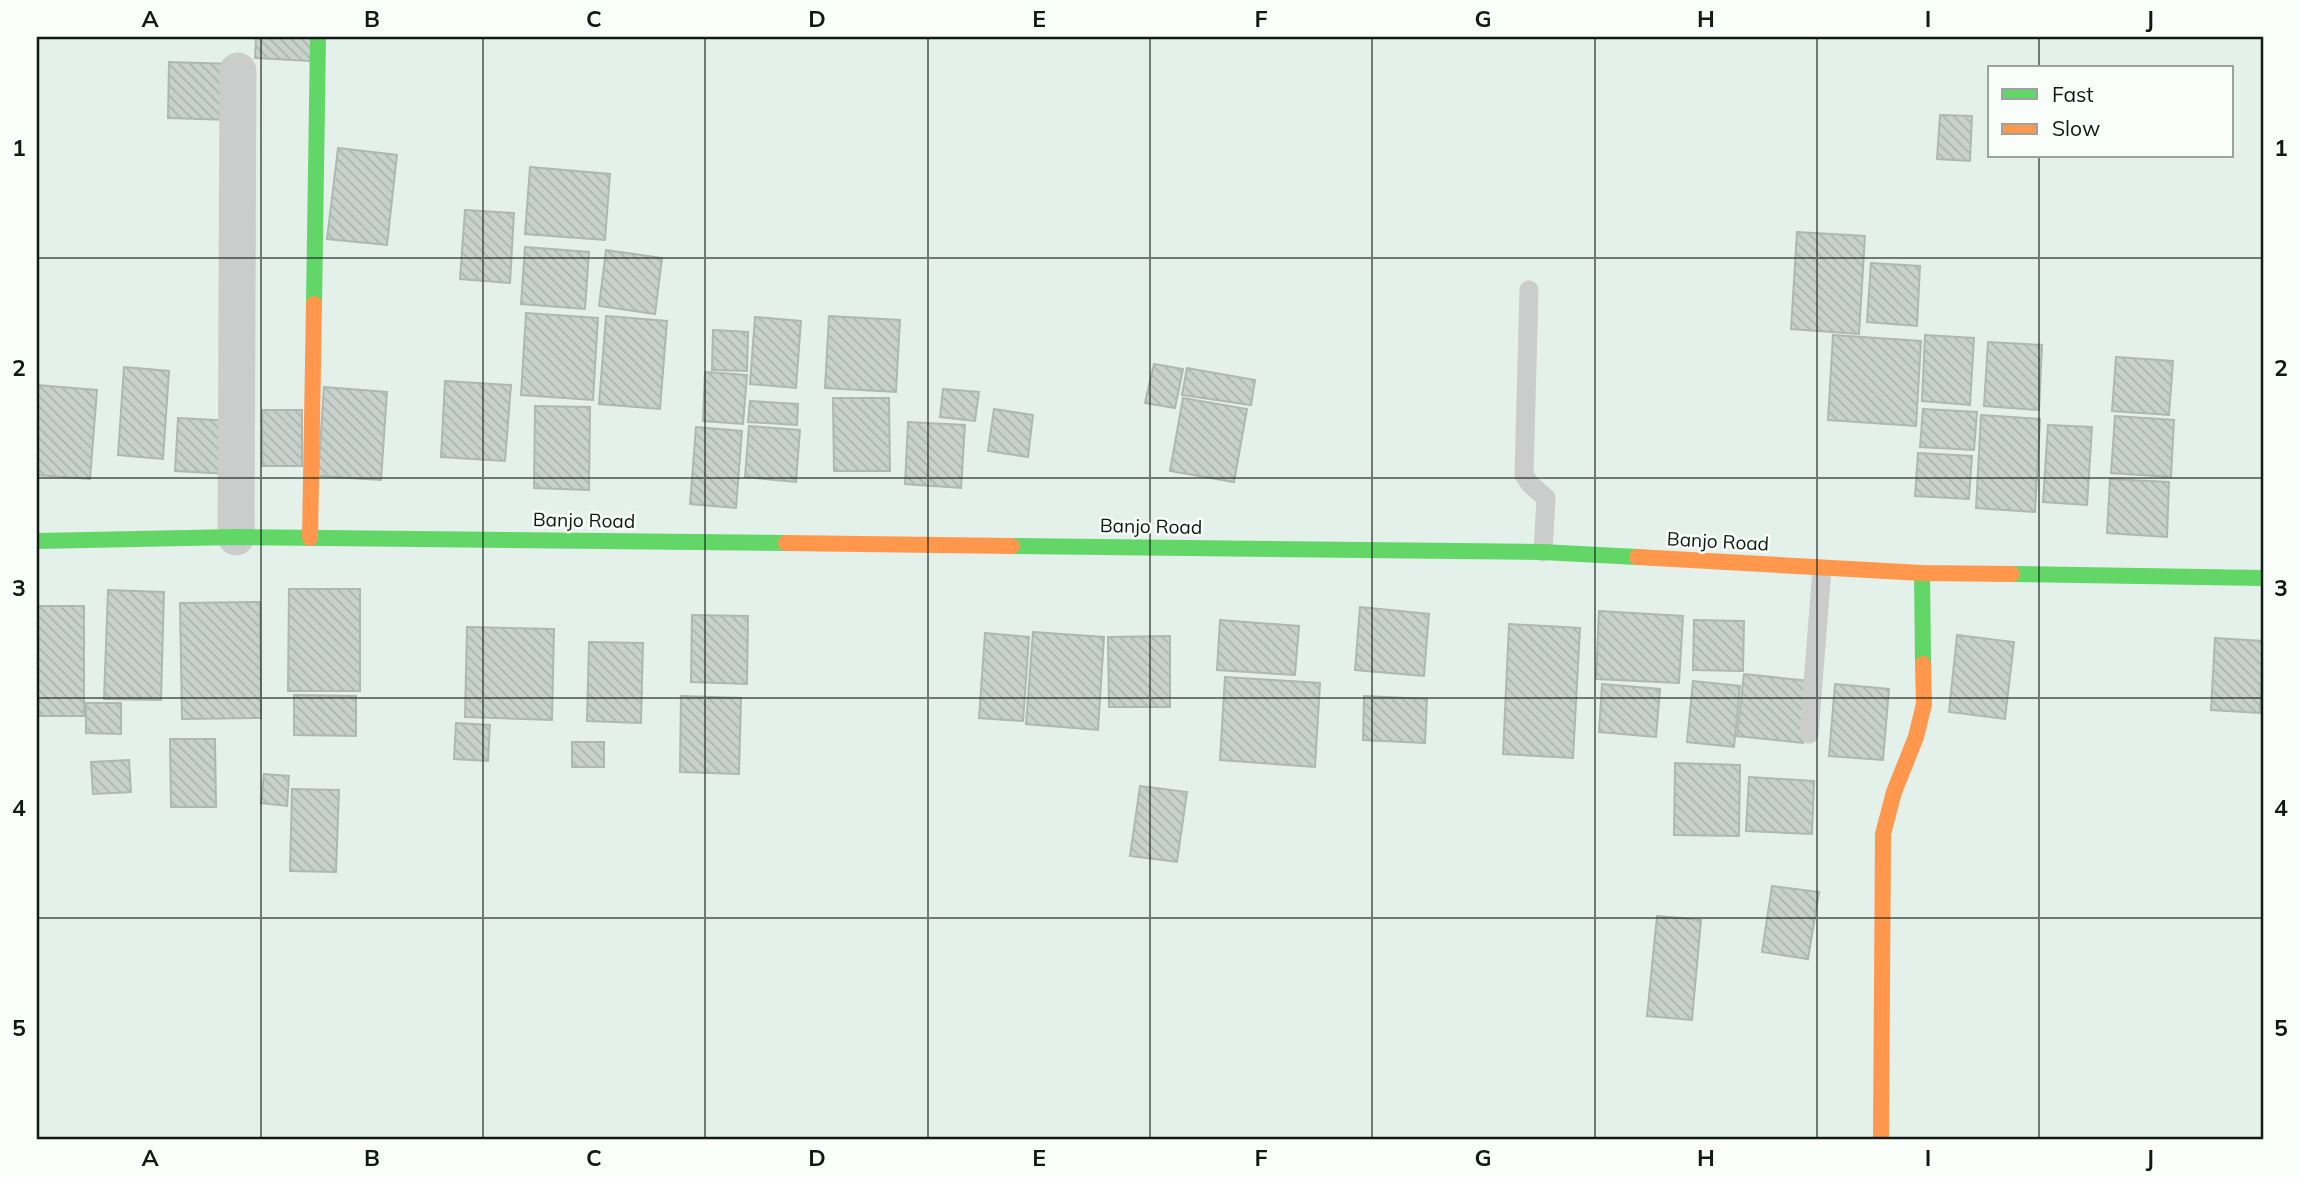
<svg xmlns="http://www.w3.org/2000/svg" width="2300" height="1177" font-family="Mulish,sans-serif">
<style>
.building{fill:url(#building-back-hatch);stroke:#aeb8b3;stroke-width:2}
.lines{fill:none;stroke-linecap:round;stroke-linejoin:round}
.lane{stroke:#cacdcc;stroke-width:19}
.street{stroke:#cacdcc;stroke-width:37}
.fast{stroke:#63d668;stroke-width:16}
.slow{stroke:#ff974d;stroke-width:16}
.grid{fill:none;stroke:#101914;stroke-width:2;stroke-opacity:0.55}
.labels{text-anchor:middle;dominant-baseline:central;stroke-width:5;stroke-linejoin:round;paint-order:stroke}
.street-label{font-size:19px;fill:#101914;stroke:#f9fefb}
.neatline{fill:none;stroke:#101914;stroke-width:2.5}
.grid-label{font-size:23px;text-anchor:middle;font-weight:bold;fill:#101914}
</style>
<defs>
<pattern id="building-back-hatch" width="6" height="6" patternUnits="userSpaceOnUse" patternTransform="scale(1.75)"><rect width="6" height="6" fill="#c8d2cd"/><path d="M-1 5l2 2M0 0l6 6M5-1l2 2" fill="none" stroke="#abb4af"/></pattern>
</defs>
<rect width="100%" height="100%" fill="#e4f0ea"/>
<g class="building">
<path d="M256 37H312L311 61 255 58Z"/>
<path d="M169 62 233 64 232 120 168 118Z"/>
<path d="M1940 115 1972 116 1970 161 1937 159Z"/>
<path d="M338 148 397 155 387 245 327 239Z"/>
<path d="M530 167 610 174 605 240 525 234Z"/>
<path d="M465 210 514 213 510 283 460 279Z"/>
<path d="M1797 232 1865 236 1859 334 1791 329Z"/>
<path d="M525 247 589 252 585 309 521 304Z"/>
<path d="M606 250 662 258 655 314 599 306Z"/>
<path d="M1871 263 1920 266 1917 326 1867 322Z"/>
<path d="M526 313 598 318 593 400 521 395Z"/>
<path d="M606 316 667 321 660 409 599 404Z"/>
<path d="M829 316 900 320 896 392 825 388Z"/>
<path d="M755 317 801 321 796 388 750 384Z"/>
<path d="M713 330 748 332 747 371 712 370Z"/>
<path d="M1833 335 1921 341 1916 426 1828 420Z"/>
<path d="M1925 335 1974 338 1970 405 1922 401Z"/>
<path d="M1988 342 2042 345 2039 410 1984 406Z"/>
<path d="M2116 357 2173 361 2169 415 2112 411Z"/>
<path d="M1154 364 1183 369 1175 408 1145 403Z"/>
<path d="M124 367 169 371 163 459 118 455Z"/>
<path d="M1187 368 1255 380 1251 405 1182 395Z"/>
<path d="M705 372 747 375 743 424 703 421Z"/>
<path d="M445 381 511 385 505 461 441 457Z"/>
<path d="M37 385 97 390 90 479 37 475Z"/>
<path d="M324 387 387 392 381 480 318 476Z"/>
<path d="M943 389 979 392 975 421 940 417Z"/>
<path d="M833 398H889L890 471H834Z"/>
<path d="M1183 398 1247 409 1234 482 1170 471Z"/>
<path d="M750 401 798 404 797 425 748 422Z"/>
<path d="M535 406 590 407 589 490 534 488Z"/>
<path d="M994 409 1033 415 1028 457 988 451Z"/>
<path d="M1923 409 1977 412 1974 450 1920 447Z"/>
<rect x="262" y="410" width="40" height="56"/>
<path d="M1981 415 2040 419 2035 512 1976 508Z"/>
<path d="M2115 416 2174 420 2171 477 2111 473Z"/>
<path d="M178 418 233 421 230 474 175 471Z"/>
<path d="M908 422 965 425 961 488 905 484Z"/>
<path d="M2048 425 2092 427 2087 505 2043 502Z"/>
<path d="M749 426 800 430 796 482 745 477Z"/>
<path d="M696 427 742 431 736 508 690 504Z"/>
<path d="M1918 453 1972 456 1969 499 1915 496Z"/>
<path d="M2110 479 2169 482 2167 537 2107 533Z"/>
<path d="M289 589H360V691H288Z"/>
<path d="M108 590 164 592 161 700 104 699Z"/>
<path d="M260 602 261 718 182 719 180 603Z"/>
<rect x="37" y="606" width="47" height="110"/>
<path d="M1360 607 1429 614 1424 676 1355 670Z"/>
<path d="M1599 611 1683 616 1679 683 1596 679Z"/>
<path d="M692 615 748 616 747 684 691 682Z"/>
<path d="M1220 620 1299 626 1295 675 1217 670Z"/>
<path d="M1694 620 1744 621 1743 671 1693 670Z"/>
<path d="M1509 624 1580 628 1573 758 1503 754Z"/>
<path d="M467 627 554 629 552 720 465 717Z"/>
<path d="M1033 632 1104 637 1098 730 1026 724Z"/>
<path d="M985 633 1029 637 1023 721 979 718Z"/>
<path d="M1957 635 2014 642 2005 719 1949 712Z"/>
<path d="M1170 636V707H1109L1108 637Z"/>
<path d="M2215 638 2263 641 2260 713 2211 710Z"/>
<path d="M589 642 643 643 641 723 587 721Z"/>
<path d="M1744 674 1809 681 1803 743 1737 736Z"/>
<path d="M1225 677 1320 683 1315 767 1220 760Z"/>
<path d="M1693 681 1740 686 1734 747 1687 742Z"/>
<path d="M1602 684 1660 689 1656 737 1599 732Z"/>
<path d="M1835 684 1889 689 1883 760 1829 756Z"/>
<path d="M294 695 356 696V736L294 735Z"/>
<path d="M681 696 741 698 739 774 680 772Z"/>
<path d="M1364 696 1427 699 1425 743 1363 740Z"/>
<path d="M86 703H121V734L86 733Z"/>
<path d="M456 723 490 725 488 761 454 759Z"/>
<path d="M170 739H215L216 807H171Z"/>
<rect x="572" y="742" width="32" height="25"/>
<path d="M129 760 131 792 93 794 91 762Z"/>
<path d="M1675 763 1740 765 1739 836 1674 835Z"/>
<path d="M264 774 289 776 287 806 261 803Z"/>
<path d="M1749 777 1814 781 1812 834 1746 831Z"/>
<path d="M1140 786 1187 792 1177 862 1130 856Z"/>
<path d="M292 789 339 790 336 872 290 871Z"/>
<path d="M1772 886 1819 892 1808 959 1762 952Z"/>
<path d="M1657 916 1701 920 1692 1020 1647 1016Z"/>
</g>
<g class="lines">
<g class="lane">
<path d="M1529 290 1524 475 1530 484 1546 498 1543 552"/>
<path d="M1809 734 1822 569"/>
</g>
<path class="street" d="M236 537 238 71"/>
<g class="fast">
<path d="M314 304 318 37"/>
<path d="M37 541 236 537 786 543"/>
<path d="M1012 546 1543 552 1637 557"/>
<path d="M1922 573 1923 664"/>
<path d="M2012 574 2263 578"/>
</g>
<g class="slow">
<path d="M310 538 314 304"/>
<path d="M786 543 1012 546"/>
<path d="M1637 557 1922 573 2012 574"/>
<path d="M1881 1140 1883 834 1894 792 1916 737 1924 704 1923 664"/>
</g>
</g>
<path class="grid" d="M261 37V1140M483 37V1140M705 37V1140M928 37V1140M1150 37V1140M1372 37V1140M1595 37V1140M1817 37V1140M2039 37V68M2039 156V1140M37 258H2263M37 478H2263M37 698H2263M37 918H2263"/>
<g class="labels">
<g class="street-label">
<text transform="translate(584 520) rotate(1)">Banjo Road</text>
<text transform="translate(1151 526) rotate(1)">Banjo Road</text>
<text transform="translate(1718 541) rotate(3)">Banjo Road</text>
</g>
</g>
<rect width="2300" height="1177" fill="none" stroke="#f9fefb" stroke-width="77"/>
<rect x="1988" y="66" width="245" height="91" fill="#f9fefb" stroke="#9ca29f" stroke-width="2"/>
<rect x="2002" y="89" width="35" height="10" fill="#63d668" stroke="#9ca29f" stroke-width="2"/>
<text x="2052" y="102" font-size="21" fill="#101914">Fast</text>
<rect x="2002" y="124" width="35" height="10" fill="#ff974d" stroke="#9ca29f" stroke-width="2"/>
<text x="2052" y="136" font-size="21" fill="#101914">Slow</text>
<rect x="38" y="38" width="2224" height="1100" class="neatline"/>
<g class="grid-label">
<text x="150" y="27">A</text>
<text x="372" y="27">B</text>
<text x="594" y="27">C</text>
<text x="817" y="27">D</text>
<text x="1039" y="27">E</text>
<text x="1261" y="27">F</text>
<text x="1483" y="27">G</text>
<text x="1706" y="27">H</text>
<text x="1928" y="27">I</text>
<text x="2150" y="27">J</text>
<text x="19" y="156">1</text>
<text x="2281" y="156">1</text>
<text x="19" y="376">2</text>
<text x="2281" y="376">2</text>
<text x="19" y="596">3</text>
<text x="2281" y="596">3</text>
<text x="19" y="816">4</text>
<text x="2281" y="816">4</text>
<text x="19" y="1036">5</text>
<text x="2281" y="1036">5</text>
<text x="150" y="1166">A</text>
<text x="372" y="1166">B</text>
<text x="594" y="1166">C</text>
<text x="817" y="1166">D</text>
<text x="1039" y="1166">E</text>
<text x="1261" y="1166">F</text>
<text x="1483" y="1166">G</text>
<text x="1706" y="1166">H</text>
<text x="1928" y="1166">I</text>
<text x="2150" y="1166">J</text>
</g>
</svg>
